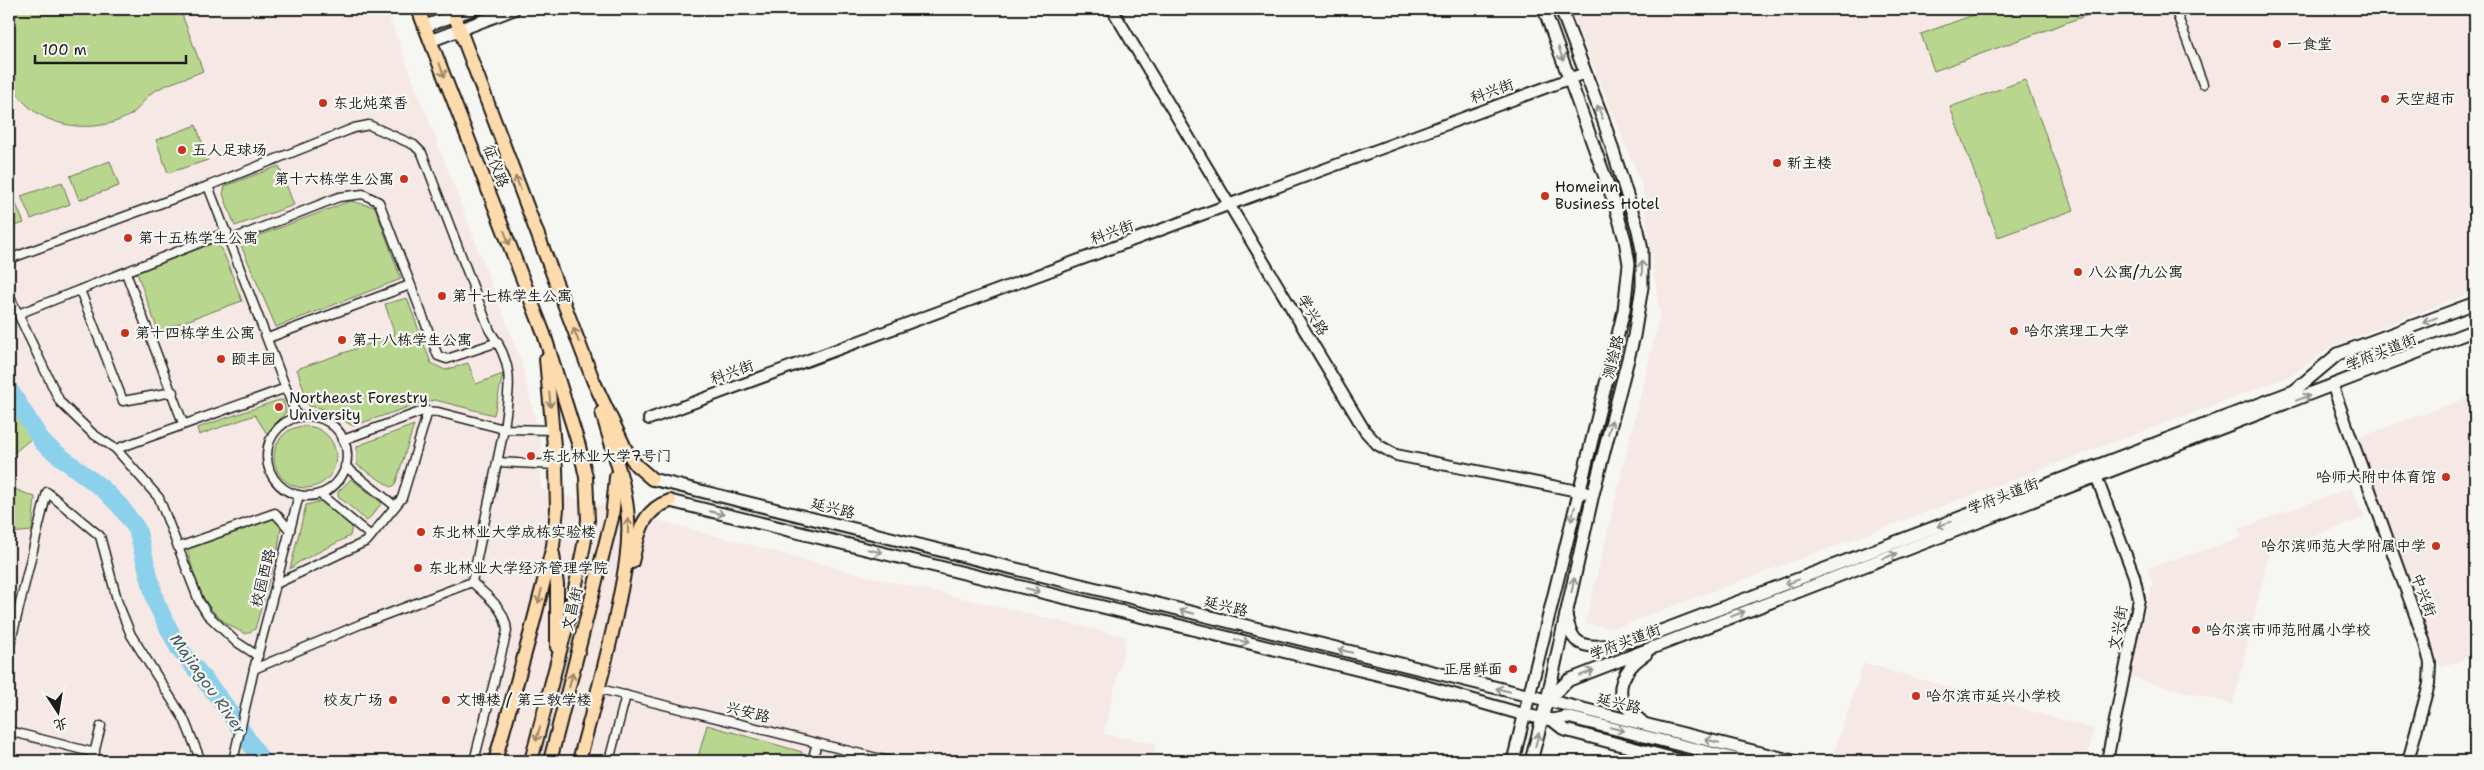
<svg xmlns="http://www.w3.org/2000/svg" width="2484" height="770" font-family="'Shantell Sans','LXGW WenKai TC',sans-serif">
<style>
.built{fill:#f6e8e4}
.green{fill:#b9d68f;stroke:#6a7956}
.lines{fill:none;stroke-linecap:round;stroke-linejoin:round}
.river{stroke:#8bd1ec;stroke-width:18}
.minor-casing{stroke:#1c1c1c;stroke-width:11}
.tertiary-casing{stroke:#1c1c1c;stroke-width:14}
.secondary-casing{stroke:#1c1c1c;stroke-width:15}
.primary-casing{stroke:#1c1c1c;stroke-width:16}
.minor{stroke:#f6f6f2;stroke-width:8}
.tertiary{stroke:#f6f6f2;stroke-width:10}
.secondary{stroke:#f6f6f2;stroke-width:11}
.primary{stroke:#fedbac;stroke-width:12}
.oneway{stroke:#949492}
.oneway2{stroke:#98856b}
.poi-dot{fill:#c8321e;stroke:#f6f6f2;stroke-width:2}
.labels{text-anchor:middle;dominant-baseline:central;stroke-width:4.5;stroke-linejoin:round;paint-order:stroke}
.poi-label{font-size:15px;fill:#1c1c1c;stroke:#f6f6f2;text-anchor:start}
.street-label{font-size:15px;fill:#1c1c1c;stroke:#f6f6f2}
.water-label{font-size:16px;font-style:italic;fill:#435b65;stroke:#f6f6f2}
</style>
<rect width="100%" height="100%" fill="#f6f6f2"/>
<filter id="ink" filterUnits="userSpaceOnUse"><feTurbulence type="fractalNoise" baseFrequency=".02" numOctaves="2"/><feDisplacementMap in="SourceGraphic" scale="10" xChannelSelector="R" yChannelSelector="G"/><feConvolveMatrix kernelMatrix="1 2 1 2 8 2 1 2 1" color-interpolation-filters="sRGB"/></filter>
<g filter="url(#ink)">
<g class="built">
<path d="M9 9H386L521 361 541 443V489L863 575 1127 637 1103 734 1157 744 1151 761H9V533L32 531 35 497 9 487V457L43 429 9 388Z"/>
<path d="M1570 9H2475V291L2332 346 2289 377 1614 628 1585 624 1660 315 1642 186Z"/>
<path d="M2475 395V655L2441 667 2358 438Z"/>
<path d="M2351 488 2365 517 2269 553 2233 704 2129 677 2153 583 2147 568 2242 538 2239 529Z"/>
<path d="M1864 663 2094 729 2086 761H1831Z"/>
</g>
<g class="green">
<path d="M9 9H180L203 71C187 78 168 83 153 92 145 97 140 108 132 114 90 140 17 125 9 70 6 51 9 28 9 9Z"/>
<path d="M1990 9H2104L1934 71 1921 34Z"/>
<path d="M2025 80 2074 210 1998 237 1950 107Z"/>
<path d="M196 125 208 160 168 173 156 140Z"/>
<path d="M110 161 119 186 79 200 70 176Z"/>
<path d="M279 166 294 205 235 226 223 194 225 186Z"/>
<path d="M62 182 70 204 31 219 21 196Z"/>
<path d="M14 199 24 223 9 228V201Z"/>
<path d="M350 201 375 207 401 279 276 327 240 243Z"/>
<path d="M211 244H216L222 249 242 301 158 331 137 273Z"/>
<path d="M407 298 431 363 445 370 468 363 476 384 503 374 494 415 435 400 420 403 353 426 324 409 309 406 297 369 395 335 385 304Z"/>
<path d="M9 388 43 429 9 457Z"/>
<path d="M279 400H283L286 412 267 434 255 415 199 435 197 428Z"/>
<path d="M414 425 395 485 391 487 357 465V446Z"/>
<circle cx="305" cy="457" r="31"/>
<path d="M351 479 382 503 367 521 338 496V492Z"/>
<path d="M9 487 35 497 32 531 9 533Z"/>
<path d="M322 501 352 526 350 536 299 562 290 569 306 505Z"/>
<path d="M268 517 276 520 281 527 278 549 255 629 246 634C204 616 198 589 187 549Z"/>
<path d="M707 725 802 752 800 761H697Z"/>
</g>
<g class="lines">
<path class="river" d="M9 389 43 443 104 490 120 506 137 529 156 603 178 647 223 703 262 761"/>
<g class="minor-casing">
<g id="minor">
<path d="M2175 9 2203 84"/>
<path d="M208 186 354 128 369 125 414 145 422 153 490 331C516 367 509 387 504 429L553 430"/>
<path d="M230 240 339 197 363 194 379 202 438 356 447 359 498 342"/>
<path d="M9 259 208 186 297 417"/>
<path d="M126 273 183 423"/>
<path d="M80 290 123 401 173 392"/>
<path d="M9 295 60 402 93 434 116 449 159 498 199 601 207 614 235 641 258 656"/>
<path d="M18 314 227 232"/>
<path d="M268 338 410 285"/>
<circle cx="307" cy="456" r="40"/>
<path d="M116 449 286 388"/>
<path d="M498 462 556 465"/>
<path d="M345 466 395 506"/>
<path d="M320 494 371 536"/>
<path d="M179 547 275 513 290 530"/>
<path d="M472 582C488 597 505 608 507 631L474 761"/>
<path d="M276 584 367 541 402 498 428 411"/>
<path d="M9 649 47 492 100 536 118 603 131 635 184 719 201 761"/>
<path d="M254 669 361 624 472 582 504 429 438 412 423 411 343 440"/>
<path d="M600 689 889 761"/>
<path d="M9 731 95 753"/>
<path d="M92 761 101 726"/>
<path d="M233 761 254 669 299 495"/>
<path d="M609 761 626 695"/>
<path d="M812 761 817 743"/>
</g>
</g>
<g class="tertiary-casing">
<g id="tertiary">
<path d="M1112 9 1365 431 1378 445 1396 455 1593 494"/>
<path d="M2333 387 2424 640 2430 663 2429 684 2408 761"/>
<path d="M649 419 1585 73"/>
<path d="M2096 476 2134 576 2139 599 2107 761"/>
</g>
</g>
<g class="secondary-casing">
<g id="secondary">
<path d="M425 26 473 9"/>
<path d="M430 41 514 9"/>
<path d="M652 479 1793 761"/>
<path d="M670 501 1413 683 1525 715 1552 720 1565 730 1682 761"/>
<path d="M1566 615C1568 623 1569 633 1576 640 1591 654 1631 641 1648 636L2294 391 2338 354 2475 303"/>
<path d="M1547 700 1569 680 2475 330"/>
<path d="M1552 720 1567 717 1744 761"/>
<path d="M1643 723C1636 716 1626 709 1622 700 1616 681 1631 663 1646 654"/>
<path d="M1513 761 1624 310 1629 264 1625 240 1614 202 1544 9"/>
<path d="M1531 761 1547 700 1593 494 1634 336 1642 287V250L1638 230 1603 119 1561 9"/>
</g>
</g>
<g class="primary-casing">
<g id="primary">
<path d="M418 9 544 334 579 446 586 477 588 520 584 545 570 613 531 761"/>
<path d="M452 9 593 380 626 450 636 465 652 479"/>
<path d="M553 554 557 585V647"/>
<path d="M632 562C638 536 641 510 670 501"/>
<path d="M495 761 530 635 553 546 557 509 556 468 546 359"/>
<path d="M550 761 612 518 616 477"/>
<path d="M579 761C592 711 607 661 617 610 623 580 630 550 628 519 626 483 611 446 602 412"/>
</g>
</g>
<use href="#minor" class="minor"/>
<use href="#tertiary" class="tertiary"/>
<use href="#secondary" class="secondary"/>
<use href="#primary" class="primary"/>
</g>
<defs><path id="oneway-shaft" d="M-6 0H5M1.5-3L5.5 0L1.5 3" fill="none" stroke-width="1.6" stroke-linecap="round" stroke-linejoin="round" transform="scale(1.25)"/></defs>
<g class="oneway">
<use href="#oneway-shaft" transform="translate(1561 54) rotate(70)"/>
<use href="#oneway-shaft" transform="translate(1600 112) rotate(-111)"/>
<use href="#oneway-shaft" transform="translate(1642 268) rotate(-91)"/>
<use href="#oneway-shaft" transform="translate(2430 320) rotate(159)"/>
<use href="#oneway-shaft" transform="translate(2303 398) rotate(-21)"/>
<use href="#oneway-shaft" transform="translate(1610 427) rotate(-75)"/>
<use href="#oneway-shaft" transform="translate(717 513) rotate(14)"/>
<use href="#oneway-shaft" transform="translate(1573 514) rotate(104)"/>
<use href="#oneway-shaft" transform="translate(1944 524) rotate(159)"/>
<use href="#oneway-shaft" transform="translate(875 551) rotate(14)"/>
<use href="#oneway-shaft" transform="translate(1890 556) rotate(-21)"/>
<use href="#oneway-shaft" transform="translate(1792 582) rotate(159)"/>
<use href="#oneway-shaft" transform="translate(1573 585) rotate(-78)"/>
<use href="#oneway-shaft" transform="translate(1033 590) rotate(14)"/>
<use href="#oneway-shaft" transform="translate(1187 612) rotate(-166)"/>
<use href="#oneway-shaft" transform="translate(1738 614) rotate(-21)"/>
<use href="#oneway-shaft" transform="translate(1242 641) rotate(14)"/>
<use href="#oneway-shaft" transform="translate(1345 651) rotate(-166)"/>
<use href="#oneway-shaft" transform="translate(1587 673) rotate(-21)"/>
<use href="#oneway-shaft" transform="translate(1503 690) rotate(-166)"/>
<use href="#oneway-shaft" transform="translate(1617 729) rotate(14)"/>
<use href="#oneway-shaft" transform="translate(1537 740) rotate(-75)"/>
<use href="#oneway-shaft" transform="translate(1712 741) rotate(-166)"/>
</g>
<g class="oneway2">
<use href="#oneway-shaft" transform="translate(442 70) rotate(69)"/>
<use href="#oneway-shaft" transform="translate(518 183) rotate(-111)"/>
<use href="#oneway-shaft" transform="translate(507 238) rotate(69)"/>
<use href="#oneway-shaft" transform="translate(576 335) rotate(-111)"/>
<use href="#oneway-shaft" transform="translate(550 400) rotate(85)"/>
<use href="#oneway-shaft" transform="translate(628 526) rotate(-90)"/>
<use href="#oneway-shaft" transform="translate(540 596) rotate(104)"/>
<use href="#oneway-shaft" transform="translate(571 680) rotate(-76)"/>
<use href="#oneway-shaft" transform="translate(538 734) rotate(105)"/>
</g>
</g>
<g class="poi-dot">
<circle cx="2277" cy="44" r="5"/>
<circle cx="2385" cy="99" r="5"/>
<circle cx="323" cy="103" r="5"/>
<circle cx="182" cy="150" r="5"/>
<circle cx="1777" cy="163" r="5"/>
<circle cx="404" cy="179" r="5"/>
<circle cx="1545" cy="196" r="5"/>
<circle cx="128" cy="238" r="5"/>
<circle cx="2078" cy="272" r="5"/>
<circle cx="442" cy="296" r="5"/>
<circle cx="2014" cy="331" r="5"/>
<circle cx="125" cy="333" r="5"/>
<circle cx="342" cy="340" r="5"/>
<circle cx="221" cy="359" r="5"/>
<circle cx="279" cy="407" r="5"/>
<circle cx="531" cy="456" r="5"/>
<circle cx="2446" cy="477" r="5"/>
<circle cx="421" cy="532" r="5"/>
<circle cx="2436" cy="546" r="5"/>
<circle cx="418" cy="568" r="5"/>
<circle cx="2196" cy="630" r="5"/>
<circle cx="1513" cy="669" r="5"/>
<circle cx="1916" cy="696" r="5"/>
<circle cx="393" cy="700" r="5"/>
<circle cx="446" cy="700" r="5"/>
</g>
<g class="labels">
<g class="poi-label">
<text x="2287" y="44">一食堂</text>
<text x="2395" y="99">天空超市</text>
<text x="333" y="103">东北炖菜香</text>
<text x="192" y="150">五人足球场</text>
<text x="1787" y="163">新主楼</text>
<text x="394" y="179" text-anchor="end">第十六栋学生公寓</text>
<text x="1555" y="187">Homeinn<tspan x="1555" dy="17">Business Hotel</tspan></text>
<text x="138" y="238">第十五栋学生公寓</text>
<text x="2088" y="272">八公寓/九公寓</text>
<text x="452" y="296">第十七栋学生公寓</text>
<text x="2024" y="331">哈尔滨理工大学</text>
<text x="135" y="333">第十四栋学生公寓</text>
<text x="352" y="340">第十八栋学生公寓</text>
<text x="231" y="359">颐丰园</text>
<text x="289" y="398">Northeast Forestry<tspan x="289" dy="17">University</tspan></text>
<text x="541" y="456">东北林业大学7号门</text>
<text x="2436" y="477" text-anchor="end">哈师大附中体育馆</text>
<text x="431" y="532">东北林业大学成栋实验楼</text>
<text x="2426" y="546" text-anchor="end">哈尔滨师范大学附属中学</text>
<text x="428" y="568">东北林业大学经济管理学院</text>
<text x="2206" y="630">哈尔滨市师范附属小学校</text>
<text x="1503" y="669" text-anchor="end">正居鲜面</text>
<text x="1926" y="696">哈尔滨市延兴小学校</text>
<text x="383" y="700" text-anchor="end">校友广场</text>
<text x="456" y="700">文博楼 / 第三教学楼</text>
</g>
<g class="street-label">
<text transform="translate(1492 91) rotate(-20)">科兴街</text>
<text transform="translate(496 166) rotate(69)">征仪路</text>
<text transform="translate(1112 232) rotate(-20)">科兴街</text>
<text transform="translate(1313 315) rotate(59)">学兴路</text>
<text transform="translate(2381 352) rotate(-22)">学府头道街</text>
<text transform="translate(1613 357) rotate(-76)">测绘路</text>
<text transform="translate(732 372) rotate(-20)">科兴街</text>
<text transform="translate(2003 496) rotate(-21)">学府头道街</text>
<text transform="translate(833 508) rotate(14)">延兴路</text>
<text transform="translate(263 578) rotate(-76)">校园西路</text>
<text transform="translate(2424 595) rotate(70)">中兴街</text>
<text transform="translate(1226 606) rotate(14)">延兴路</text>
<text transform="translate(572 609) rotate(-76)">文昌街</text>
<text transform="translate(2118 628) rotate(-79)">文兴街</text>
<text transform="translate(1625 642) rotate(-21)">学府头道街</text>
<text transform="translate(1619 703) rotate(14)">延兴路</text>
<text transform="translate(748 712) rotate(14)">兴安路</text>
</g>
<g class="water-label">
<text transform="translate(208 684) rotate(55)">Majiagou River</text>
</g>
</g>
<rect width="2484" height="770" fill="none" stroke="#f6f6f2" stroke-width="30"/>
<rect x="15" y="15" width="2454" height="740" fill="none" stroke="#1c1c1c" stroke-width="2" filter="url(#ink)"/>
<g transform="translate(58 712) rotate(168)" stroke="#f6f6f2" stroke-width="4" paint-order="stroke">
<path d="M0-4L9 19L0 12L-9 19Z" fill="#1c1c1c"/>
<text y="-8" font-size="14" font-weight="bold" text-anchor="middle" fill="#1c1c1c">北</text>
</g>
<path d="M35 55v8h151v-8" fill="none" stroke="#1c1c1c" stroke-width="2.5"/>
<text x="42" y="55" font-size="15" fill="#1c1c1c" stroke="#f6f6f2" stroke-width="4" paint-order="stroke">100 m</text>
</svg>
